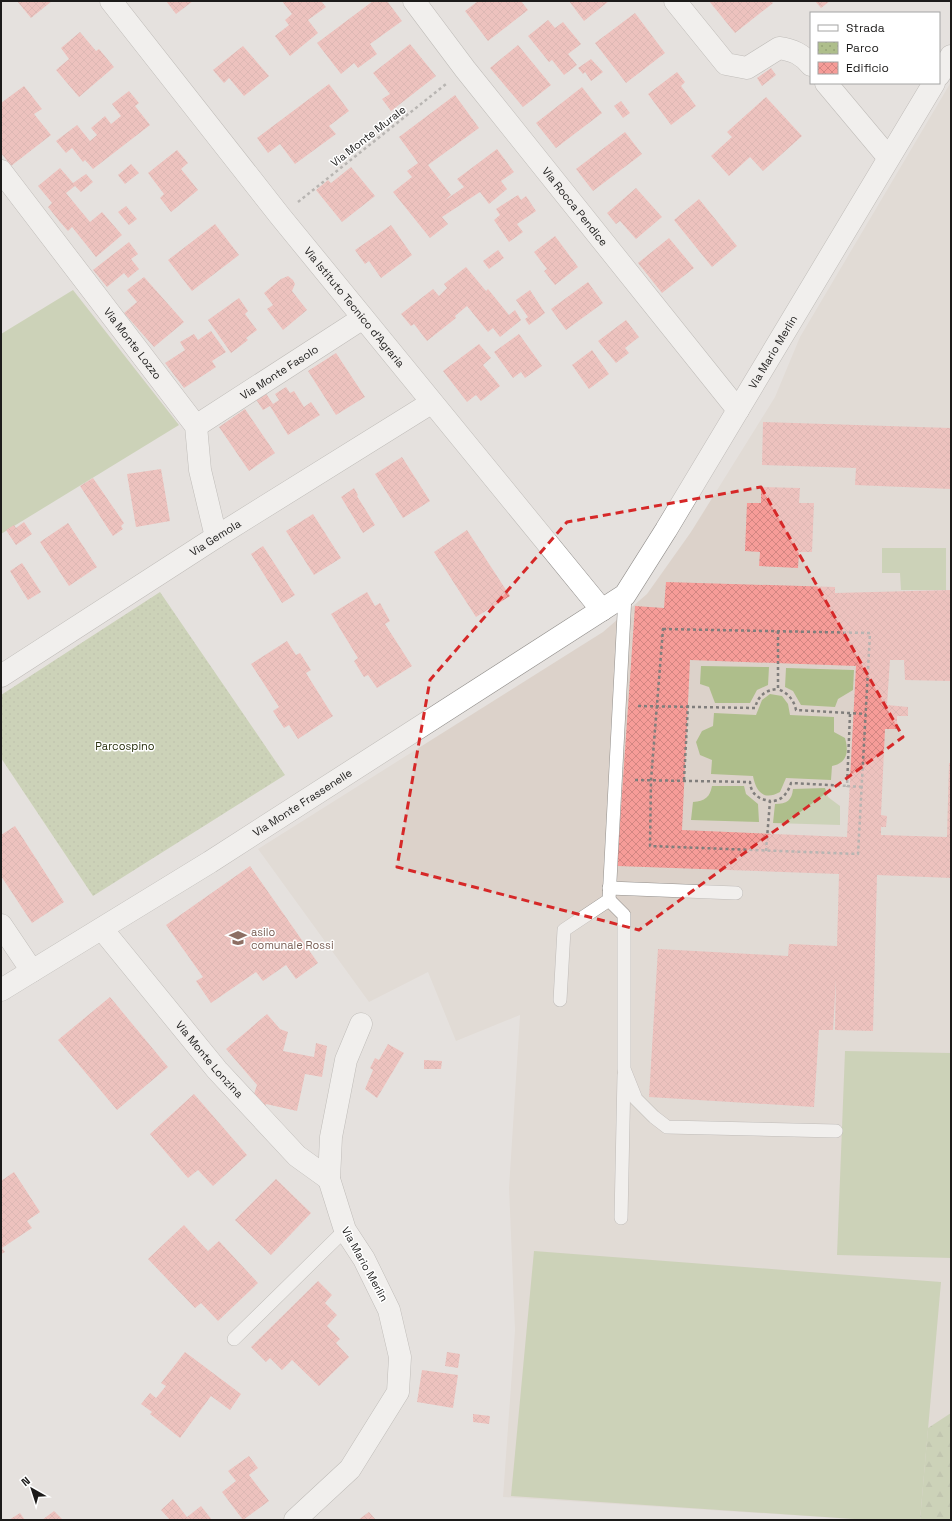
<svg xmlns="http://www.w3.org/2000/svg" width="952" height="1521" font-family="'Space Grotesk',sans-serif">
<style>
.built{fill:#dcd2ca}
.grass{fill:#aebe8b}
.forest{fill:url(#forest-firs)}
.park{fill:url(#park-dots)}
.building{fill:url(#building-cross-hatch);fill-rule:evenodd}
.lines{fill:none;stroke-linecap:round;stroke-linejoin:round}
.lane-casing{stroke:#928f8c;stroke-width:14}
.street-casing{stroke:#928f8c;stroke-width:23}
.path{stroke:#807e7c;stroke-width:2.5;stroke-dasharray:3 3;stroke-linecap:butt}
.lane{stroke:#fff;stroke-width:13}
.street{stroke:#fff;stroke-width:22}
.marked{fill:none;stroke:#d62828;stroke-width:3;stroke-dasharray:8 5;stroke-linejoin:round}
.labels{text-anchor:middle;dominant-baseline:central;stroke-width:3;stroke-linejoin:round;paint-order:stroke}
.street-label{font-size:11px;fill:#1c1b1a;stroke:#fff}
.park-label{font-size:11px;fill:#28300e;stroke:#fff}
.education-label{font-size:11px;fill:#785e54;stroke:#fff;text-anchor:start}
</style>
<defs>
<pattern id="forest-firs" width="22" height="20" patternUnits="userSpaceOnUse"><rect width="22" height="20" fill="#aebe8b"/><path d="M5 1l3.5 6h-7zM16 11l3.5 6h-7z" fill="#95a377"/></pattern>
<pattern id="park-dots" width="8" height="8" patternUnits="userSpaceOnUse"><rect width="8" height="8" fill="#aebe8b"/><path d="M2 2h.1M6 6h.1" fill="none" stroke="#95a377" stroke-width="1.8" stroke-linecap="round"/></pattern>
<pattern id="building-cross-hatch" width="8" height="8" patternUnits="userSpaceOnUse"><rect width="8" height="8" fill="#f69c98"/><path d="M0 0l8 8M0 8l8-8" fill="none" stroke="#d28682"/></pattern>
</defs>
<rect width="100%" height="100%" fill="#e5e1de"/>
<path class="built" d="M951 82V1520H867L503 1497 515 1330 509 1188 520 1015 456 1041 428 972 369 1002 258 849 603 632 647 594 691 532 775 397 800 337Z"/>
<g class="grass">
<path d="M73 290 179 425 1 534V334Z"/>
<path d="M882 548H946V590H901L900 573H882Z"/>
<path d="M701 666 769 667 768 685 757 690 750 703H715L709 687 700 684Z"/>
<path d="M786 668 854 670 853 690 838 699 835 707 801 705 793 691 785 687Z"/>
<path d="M770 694 782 696 788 704 790 715 834 717V732L845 738C849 752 847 763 832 766L831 780 786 778 780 792C764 801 756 792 753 776L711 774 712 760 700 755 696 742 702 731 713 726 714 713 756 715 762 700Z"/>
<path d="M712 786H744L746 794 758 804 759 822 691 820 693 802C705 801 710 797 712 786Z"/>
<path d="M825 788 828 797 840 806V825L773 823 775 804C787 804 792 800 793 789Z"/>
<path d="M845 1051 951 1053V1258L837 1255Z"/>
<path d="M534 1251 941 1282 920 1520H869L511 1496Z"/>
</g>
<path class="forest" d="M951 1413V1520H920L928 1428Z"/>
<path class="park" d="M160 592 285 775 93 896 1 758V695Z"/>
<g class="building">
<path d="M17 1H52L31 18Z"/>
<path d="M166 1H193L176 14Z"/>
<path d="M282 1H321L326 7 308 20 318 33 290 56 275 36 289 25 285 20 292 14Z"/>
<path d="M373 1H387L402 21 370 44 377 54 358 68 354 63 341 74 317 43Z"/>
<path d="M478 1H521L528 10 488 41 465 11Z"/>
<path d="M569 1H609L584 21Z"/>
<path d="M709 1H771L773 3 735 33Z"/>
<path d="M815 1H830L821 8Z"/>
<path d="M635 13 665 53 626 83 595 43Z"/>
<path d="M548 20 555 28 563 22 581 44 568 54 577 65 564 75 552 60 549 62 528 36Z"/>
<path d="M80 32 96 51 99 49 114 67 79 97 56 70 69 59 61 48Z"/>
<path d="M410 44 436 76 391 111 382 99 390 94 373 73Z"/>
<path d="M518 45 551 85 523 107 490 68Z"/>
<path d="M243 46 269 76 244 96 229 78 224 83 213 70Z"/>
<path d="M591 59 603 72 591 81 585 72 583 74 578 68Z"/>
<path d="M771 68 776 75 762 86 757 78Z"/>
<path d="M677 72 685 82 681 86 696 106 671 125 648 94Z"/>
<path d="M329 84 349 111 329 126 336 134 295 164 280 144 268 153 257 138Z"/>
<path d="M24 86 42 109 34 114 51 135 11 166 1 153V103Z"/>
<path d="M582 87 602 113 556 148 536 123Z"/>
<path d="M129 91 139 103 135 106 150 125 93 169 85 160 83 162 72 148 66 153 56 141 77 125 90 141 97 135 91 128 105 116 111 124 121 116 112 104Z"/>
<path d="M455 95 479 128 428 165 451 195 444 201 464 187 457 179 497 149 514 172 501 181 507 189 489 204 480 192 442 217 448 224 430 238 393 192 412 177 407 171 418 163 399 137Z"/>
<path d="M766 97 802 136 763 171 750 157 729 176 711 156 732 137 727 132Z"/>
<path d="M621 101 630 113 623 118 614 106Z"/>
<path d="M625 132 642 154 593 191 576 169Z"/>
<path d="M177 150 188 163 181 169 198 190 171 212 160 198 164 194 148 173Z"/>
<path d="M131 164 139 173 125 184 118 175Z"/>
<path d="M351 167 375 196 342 222 316 190 328 180 331 183Z"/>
<path d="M60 168 73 183 86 174 93 182 81 192 75 186 66 193 90 222 102 212 122 235 96 257 72 227 68 231 60 222 48 207 52 203 38 186Z"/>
<path d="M636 188 662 217 636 239 620 221 616 224 607 213Z"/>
<path d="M518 195 521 200 526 196 536 211 517 224 523 232 509 242 494 220 500 215 496 209Z"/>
<path d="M699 199 737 246 712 267 674 220Z"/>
<path d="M126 206 137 219 129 225 118 212Z"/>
<path d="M215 224 239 255 192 291 168 260Z"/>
<path d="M391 225 412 255 381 278 369 261 365 264 355 250Z"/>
<path d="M555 236 578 267 555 285 544 271 547 269 534 252Z"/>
<path d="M669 238 694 268 662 293 638 263Z"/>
<path d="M129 242 138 254 131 259 139 269 128 278 124 273 107 287 93 270Z"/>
<path d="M498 250 504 258 489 269 483 261Z"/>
<path d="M466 267 486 291 488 289 509 315 515 310 521 320 500 337 493 328 488 332 467 306 455 316 456 318 427 341 414 324 411 326 401 314 433 289 439 296 447 288 444 284Z"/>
<path d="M288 276 293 280 295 284 292 291 307 310 283 330 267 309 273 305 264 293 281 279Z"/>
<path d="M144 277 184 322 154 347 124 313 137 302 127 290Z"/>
<path d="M588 282 603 303 566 330 551 309Z"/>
<path d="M530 290 545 313 529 325 525 319 528 317 516 300Z"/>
<path d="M239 298 248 311 245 314 257 330 246 338 248 340 231 353 208 320Z"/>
<path d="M626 320 639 337 625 348 629 353 616 363 598 341Z"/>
<path d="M211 331 226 352 212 361 216 367 184 388 165 363 185 350 180 342 194 334 198 340Z"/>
<path d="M519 334 542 366 525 378 521 372 513 378 494 352Z"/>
<path d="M479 344 491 358 483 365 500 386 481 401 476 395 467 402 443 371Z"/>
<path d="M592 350 609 374 589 389 572 365Z"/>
<path d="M336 353 365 397 336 415 308 371Z"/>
<path d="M286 387 290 393 294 391 304 407 311 402 320 415 288 435 270 406 263 410 253 395 263 389 273 404 279 400 275 394Z"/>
<path d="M245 409 275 453 249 471 219 427Z"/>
<path d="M763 422 951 428V489L855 485 856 468 762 465Z"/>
<path d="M402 457 430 501 403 518 375 474Z"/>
<path d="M161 469 170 521 136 527 127 474Z"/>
<path d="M93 478 124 523 121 526 123 529 113 536 80 486Z"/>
<path d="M761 487 800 488 799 503H814L812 552H799L798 568 759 566 760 552 745 551 747 503H761Z"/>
<path d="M354 488 358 495 357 496 375 525 363 533 341 497Z"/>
<path d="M313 514 341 558 314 575 286 531Z"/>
<path d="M24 522 32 534 16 545 6 530 14 525 16 528Z"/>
<path d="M68 523 97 567 69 586 40 542Z"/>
<path d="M467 530 510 596 476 617 434 552Z"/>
<path d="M263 546 295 595 282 603 251 554Z"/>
<path d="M22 563 41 592 28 600 10 571Z"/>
<path d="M666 582 835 587V593L951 590V681L905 680 904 660H890L887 705 908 707V716H897V729H885L881 815 887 816 886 827H881V835L947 837 949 763H951V878L877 875 873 1031 835 1030 836 979 833 1030H819L814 1107 649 1097 658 949 788 956 789 944 837 946 839 874 617 866 635 606 664 608ZM690 660 856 666 847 837 682 830Z"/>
<path d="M367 592 375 606 380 603 390 621 385 624 412 666 377 688 368 675 364 677 354 661 358 658 331 614Z"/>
<path d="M287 641 296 655 300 653 311 670 306 673 333 716 298 739 289 725 284 728 273 711 279 707 251 664Z"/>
<path d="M15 826 64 902 32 923 1 876V835Z"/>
<path d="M250 866 318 963 296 979 286 965 263 981 256 972 211 1003 196 981 203 977 166 925Z"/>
<path d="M110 997 168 1067 117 1110 58 1040Z"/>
<path d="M267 1014 280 1029 288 1032 283 1051 314 1057 316 1043 327 1046 322 1077 305 1074 297 1111 266 1104 263 1116 251 1103 257 1085 226 1049Z"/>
<path d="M388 1044 404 1053 377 1098 365 1089 373 1070 370 1068 375 1058 379 1060Z"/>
<path d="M424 1060 442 1061 441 1069H424Z"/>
<path d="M194 1094 247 1155 213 1186 198 1170 188 1178 150 1134Z"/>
<path d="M14 1172 40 1212 27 1221 32 1228 2 1248 5 1252 1 1254V1181Z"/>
<path d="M276 1179 311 1213 271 1255 235 1220Z"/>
<path d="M184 1225 208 1251 219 1241 258 1283 218 1321 201 1303 195 1308 148 1259Z"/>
<path d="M318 1281 332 1295 325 1303 337 1315 327 1326 340 1339 336 1343 349 1357 319 1386 292 1360 282 1370 270 1358 266 1362 251 1347Z"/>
<path d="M185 1352 241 1394 230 1410 211 1396 180 1438 150 1414 152 1412 141 1404 150 1393 156 1398 166 1386 161 1383Z"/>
<path d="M447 1352 460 1354 458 1368 445 1366Z"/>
<path d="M422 1370 458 1375 453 1408 417 1402Z"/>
<path d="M473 1414 490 1416 489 1424 473 1422Z"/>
<path d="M249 1456 258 1468 249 1475 269 1501 243 1520 222 1492 236 1481 228 1471Z"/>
<path d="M173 1499 187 1517 201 1506 212 1520H170L161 1510Z"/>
<path d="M54 1511 63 1520H42Z"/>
<path d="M369 1512 376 1520H358Z"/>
<path d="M20 1513 25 1520H9Z"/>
</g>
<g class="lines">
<g class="lane-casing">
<g id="lane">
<path d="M609 888 736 893"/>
<path d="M609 900 624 915V1069L636 1099 654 1117 667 1127 836 1131"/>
<path d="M560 1000 564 930 609 900 625 595"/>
<path d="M621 1218 624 1075"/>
<path d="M234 1339 345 1230"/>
</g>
</g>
<g class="street-casing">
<g id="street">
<path id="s1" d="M111 1 280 216 602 610"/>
<path id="s2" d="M414 1 465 69 738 410"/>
<path d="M675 1 726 64 747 68 779 48C793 50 802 54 811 65"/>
<path d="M939 75 951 56"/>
<path d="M826 83 888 157"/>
<path id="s3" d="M1 171 196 426 200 470 216 537"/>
<path id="s4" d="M196 426 363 318"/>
<path id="s5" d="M1 676 216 537 431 403"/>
<path d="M1 925 32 971"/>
<path id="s6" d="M102 929 217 1070 297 1156 329 1179"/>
<path id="s7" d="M1 990 210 862 625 595 666 530 934 83"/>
<path d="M295 1520 350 1469 398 1392 400 1357 389 1310 364 1259 345 1230 329 1179 331 1137 346 1060 361 1024"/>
</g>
</g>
<g class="path">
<path d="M298 202 446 84"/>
<path d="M663 629 870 633 858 854 650 846 651 780Z"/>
<path d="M778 631V689C788 693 794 700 796 710L866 714"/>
<path d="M638 706 755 708C758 696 765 690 778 689"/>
<path d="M850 714 847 786 862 787"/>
<path d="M635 780 750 782C751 795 759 799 770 801"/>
<path d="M684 780 688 705"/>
<path d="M766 851 770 801C781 802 788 793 791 783L849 786"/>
</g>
<use href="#lane" class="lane"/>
<use href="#street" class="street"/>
</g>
<path d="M0 0H952V1521H0ZM761 487 903 737 639 930 397 867 430 680 567 522Z" fill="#e5e1de" fill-opacity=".55" fill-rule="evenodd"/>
<path class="marked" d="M761 487 903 737 639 930 397 867 430 680 567 522Z"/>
<defs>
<g id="school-bare" transform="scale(1.38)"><path d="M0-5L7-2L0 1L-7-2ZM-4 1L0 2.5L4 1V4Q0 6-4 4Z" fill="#8d6e63" stroke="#fff" stroke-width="2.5" paint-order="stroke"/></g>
</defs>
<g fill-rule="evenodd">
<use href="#school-bare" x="238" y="938"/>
</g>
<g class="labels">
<g class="street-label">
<text transform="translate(368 136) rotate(-38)">Via Monte Murale</text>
<text stroke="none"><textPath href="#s2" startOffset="261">Via Rocca Pendice</textPath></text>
<text stroke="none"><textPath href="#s1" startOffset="391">Via Istituto Tecnico d'Agraria</textPath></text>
<text stroke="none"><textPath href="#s3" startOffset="217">Via Monte Lozzo</textPath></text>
<text stroke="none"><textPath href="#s7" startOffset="1023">Via Mario Merlin</textPath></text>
<text stroke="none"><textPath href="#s4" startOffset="99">Via Monte Fasolo</textPath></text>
<text stroke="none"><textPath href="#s5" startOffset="255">Via Gemola</textPath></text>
<text stroke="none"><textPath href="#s7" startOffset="355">Via Monte Frassenelle</textPath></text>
<text stroke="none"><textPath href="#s6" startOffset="169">Via Monte Lonzina</textPath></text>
<text transform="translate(365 1264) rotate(61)">Via Mario Merlin</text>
</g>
<g class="park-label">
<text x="125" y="746">Parcospino</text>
</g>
<g class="education-label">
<text x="251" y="932">asilo<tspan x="251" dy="13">comunale Rossi</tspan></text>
</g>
</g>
<rect width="952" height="1521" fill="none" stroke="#1c1b1a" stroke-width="4"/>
<rect x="810" y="12" width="130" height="72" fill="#ffffff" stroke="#a4a4a3"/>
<rect x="818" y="25" width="20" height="6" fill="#ffffff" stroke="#a4a4a3"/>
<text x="846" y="32" font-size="12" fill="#1c1b1a">Strada</text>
<rect x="818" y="42" width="20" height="12" fill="url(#park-dots)" stroke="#a4a4a3"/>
<text x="846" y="52" font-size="12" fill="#1c1b1a">Parco</text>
<rect x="818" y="62" width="20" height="12" fill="url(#building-cross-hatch)" stroke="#a4a4a3"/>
<text x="846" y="72" font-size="12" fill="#1c1b1a">Edificio</text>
<g transform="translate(32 1489) rotate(321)" stroke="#ffffff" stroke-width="3" paint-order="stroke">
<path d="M0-3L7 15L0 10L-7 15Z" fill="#1c1b1a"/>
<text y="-6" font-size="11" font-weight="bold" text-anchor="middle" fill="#1c1b1a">N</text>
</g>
</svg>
